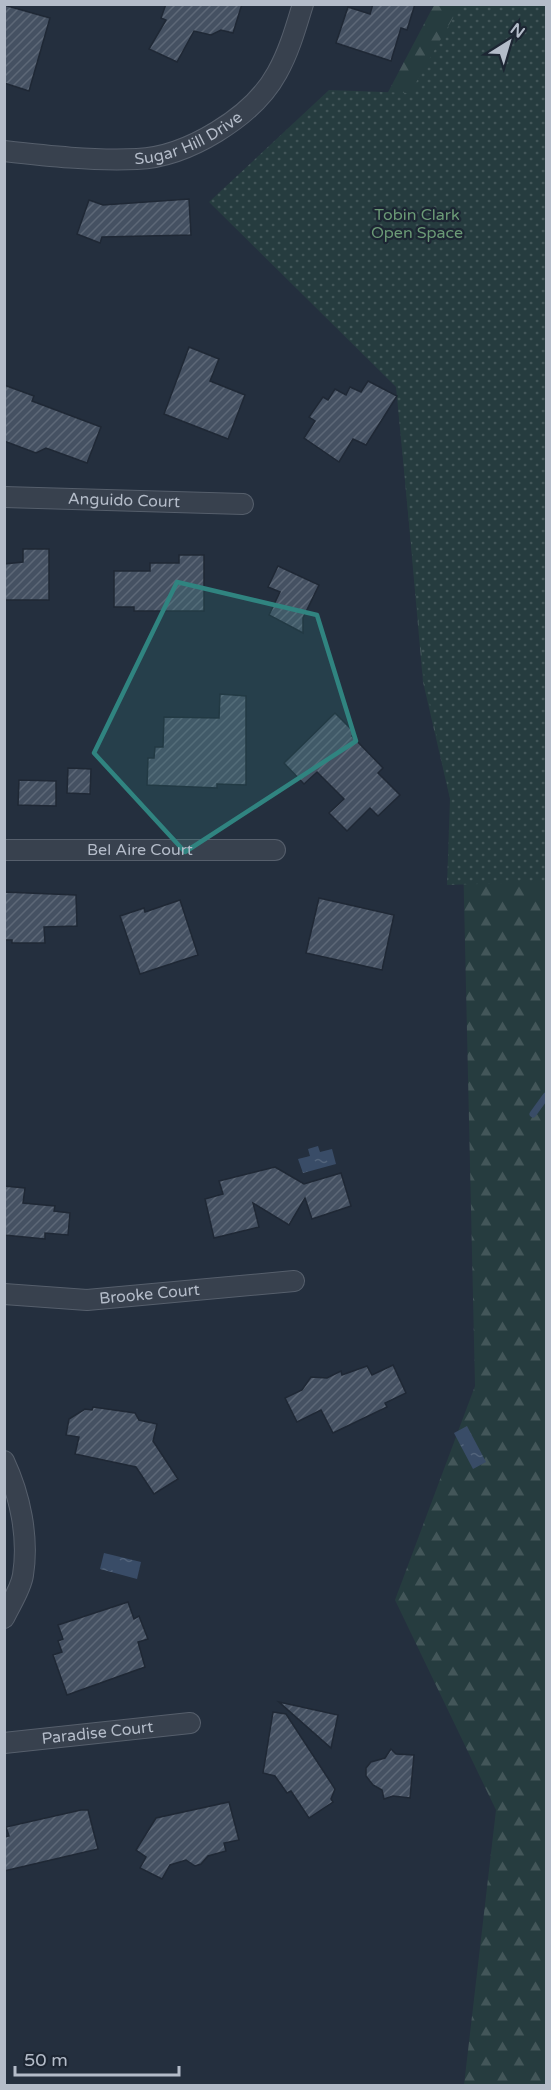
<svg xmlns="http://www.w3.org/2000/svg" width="551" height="2090" font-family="'Varela Round',sans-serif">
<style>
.forest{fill:url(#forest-firs)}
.park{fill:url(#park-dots)}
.water{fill:url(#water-ripples)}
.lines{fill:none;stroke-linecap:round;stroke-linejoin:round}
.stream{stroke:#394c67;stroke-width:7}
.building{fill:url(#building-hatch);stroke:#1f2835;stroke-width:1.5}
.street-casing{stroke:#565f6c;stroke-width:22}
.street{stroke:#38414e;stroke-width:20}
.marked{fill:#308480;fill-opacity:0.2;stroke:#308480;stroke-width:4.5;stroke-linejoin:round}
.labels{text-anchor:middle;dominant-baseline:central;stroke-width:4.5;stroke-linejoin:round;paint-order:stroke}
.street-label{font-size:16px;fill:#b4bcc9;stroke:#1d2633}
.park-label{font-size:16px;fill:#6b9a76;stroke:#1d2633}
</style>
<defs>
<pattern id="forest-firs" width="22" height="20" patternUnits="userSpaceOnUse" patternTransform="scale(1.5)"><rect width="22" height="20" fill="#263c3f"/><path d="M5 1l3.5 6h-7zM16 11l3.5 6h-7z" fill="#435659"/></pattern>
<pattern id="park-dots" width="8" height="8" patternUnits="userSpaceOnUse" patternTransform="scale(1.5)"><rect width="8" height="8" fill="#263c3f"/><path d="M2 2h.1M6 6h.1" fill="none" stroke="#435659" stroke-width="1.8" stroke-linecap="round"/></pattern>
<pattern id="water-ripples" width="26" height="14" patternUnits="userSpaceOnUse" patternTransform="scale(1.5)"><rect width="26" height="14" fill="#394c67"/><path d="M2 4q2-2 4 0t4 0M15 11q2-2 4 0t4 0" fill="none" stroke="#53647b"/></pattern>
<pattern id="building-hatch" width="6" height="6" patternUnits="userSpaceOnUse" patternTransform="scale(1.5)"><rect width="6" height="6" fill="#455162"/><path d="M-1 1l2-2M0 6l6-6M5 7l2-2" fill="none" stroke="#5d6877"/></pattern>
</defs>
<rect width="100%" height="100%" fill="#242f3e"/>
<path class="forest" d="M434 5H546V2085H464L496 1810 395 1600 475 1386 463 855 423 682 397 388 319 223Z"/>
<path class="park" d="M461 4 546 5V882L447 885 450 798 424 679 396 387 209 202 329 90 410 93Z"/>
<g class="water">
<path d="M318 1146 320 1152 332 1149 336 1164 303 1173 298 1159 310 1156 308 1149Z"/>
<path d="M467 1426 486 1462 473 1469 454 1433Z"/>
<path d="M104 1553 141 1562 137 1579 100 1569Z"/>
</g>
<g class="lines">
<path class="stream" d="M533 1114 546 1096"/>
</g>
<g class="building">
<path d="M166 4H242L233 33 221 30 211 35 194 31 177 62 149 49 166 20 161 18Z"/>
<path d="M373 4H415L407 30 401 28 391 61 336 43 348 7 370 14Z"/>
<path d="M4 5 50 18 29 91 4 83Z"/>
<path d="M189 199 191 235 102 237 100 243 77 234 89 200 103 205Z"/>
<path d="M189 347 219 359 210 381 245 395 228 439 164 414Z"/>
<path d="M368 381 397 396 366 445 353 439 339 462 304 438 315 421 309 417 323 397 328 400 335 389 346 395 350 387 361 392Z"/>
<path d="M4 385 34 396 32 401 101 427 87 463 46 448 36 453 4 441Z"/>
<path d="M23 549H49V600H4V564L23 562Z"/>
<path d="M179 555H204V611H134V607H114V571H150V563H179Z"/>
<path d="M278 566 319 585 303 618V633L269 615 280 592 268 587Z"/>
<path d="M220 694 246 696V785L217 784V788L147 785 148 758H154L155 747H163L164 717 219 718Z"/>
<path d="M335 713 355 733 352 736 383 768 378 773 400 795 378 816 370 808 347 831 329 813 344 799 317 772 304 784 284 763Z"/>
<path d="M68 768 91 769 90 794 67 793Z"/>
<path d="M19 780 56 781V806L18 805Z"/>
<path d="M4 892 76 895 77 926 44 927 45 943H12V940H4Z"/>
<path d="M319 898 394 915 382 970 306 953Z"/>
<path d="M180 900 198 955 140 974 120 916 144 908 145 912Z"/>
<path d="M275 1167 304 1184 341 1173 351 1206 312 1219 305 1198 289 1225 253 1203 259 1227 214 1238 205 1199 223 1194 219 1181Z"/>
<path d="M4 1186 25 1188 23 1203 55 1206 54 1211 70 1213 68 1235 45 1233V1239L4 1235Z"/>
<path d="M393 1365 406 1393 385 1403 387 1407 333 1433 321 1410 297 1422 285 1398 302 1390 311 1377 327 1378 341 1371 342 1375 367 1366 372 1375Z"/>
<path d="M93 1407 135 1413 139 1420 157 1424 153 1441 178 1479 154 1494 136 1467 75 1454 79 1437 66 1435 69 1419 85 1409 92 1410Z"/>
<path d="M128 1602 134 1619 139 1616 148 1639 138 1642 145 1667 67 1695 53 1655 62 1652 58 1641 63 1639 58 1625Z"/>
<path d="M279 1702 338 1715 331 1748Z"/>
<path d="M273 1712 286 1714 335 1789 331 1799 333 1802 309 1818 291 1791 287 1793 275 1776 263 1773Z"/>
<path d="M391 1749 396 1754 414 1755 410 1798 393 1796 384 1799 382 1790 373 1785 366 1776V1768L371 1762 385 1758Z"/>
<path d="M229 1802 239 1840 224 1843 226 1851 208 1856 201 1864 195 1866 186 1860 170 1865 162 1879 140 1868 146 1857 136 1850 156 1818Z"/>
<path d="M81 1810H88L98 1849 4 1871V1837L9 1836 6 1827Z"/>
</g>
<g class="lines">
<g class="street-casing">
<g id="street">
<path id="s1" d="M4 151C48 156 93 161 137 159 187 157 253 117 277 73 289 52 296 27 303 4"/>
<path id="s2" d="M4 497 243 504"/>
<path id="s3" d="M4 850H275"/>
<path id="s4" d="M4 1294 87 1300 294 1281"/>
<path d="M4 1461C20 1495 29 1537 23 1575 21 1589 10 1605 4 1618"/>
<path id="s5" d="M4 1743 190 1723"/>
</g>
</g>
<use href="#street" class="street"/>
</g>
<path class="marked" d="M177 582 317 615 356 741 185 852 94 753Z"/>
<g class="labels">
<g class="street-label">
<text stroke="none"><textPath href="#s1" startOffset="189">Sugar Hill Drive</textPath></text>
<text stroke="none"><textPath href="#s2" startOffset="120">Anguido Court</textPath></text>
<text stroke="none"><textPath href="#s3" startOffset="136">Bel Aire Court</textPath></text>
<text stroke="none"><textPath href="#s4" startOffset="146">Brooke Court</textPath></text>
<text stroke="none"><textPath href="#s5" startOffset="94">Paradise Court</textPath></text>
</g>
<g class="park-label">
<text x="417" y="215">Tobin Clark<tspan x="417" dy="18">Open Space</tspan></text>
</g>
</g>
<rect width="551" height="2090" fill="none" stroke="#b4bcc9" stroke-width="12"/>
<g transform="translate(509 42) rotate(37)" stroke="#1d2633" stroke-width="4.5" paint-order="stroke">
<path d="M0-4.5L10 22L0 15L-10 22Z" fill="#b4bcc9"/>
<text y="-9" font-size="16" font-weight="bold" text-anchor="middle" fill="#b4bcc9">N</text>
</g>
<path d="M15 2066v9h164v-9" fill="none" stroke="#b4bcc9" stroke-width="3"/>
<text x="24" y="2066" font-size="18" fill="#b4bcc9" stroke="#1d2633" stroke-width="4.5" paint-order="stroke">50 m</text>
</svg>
